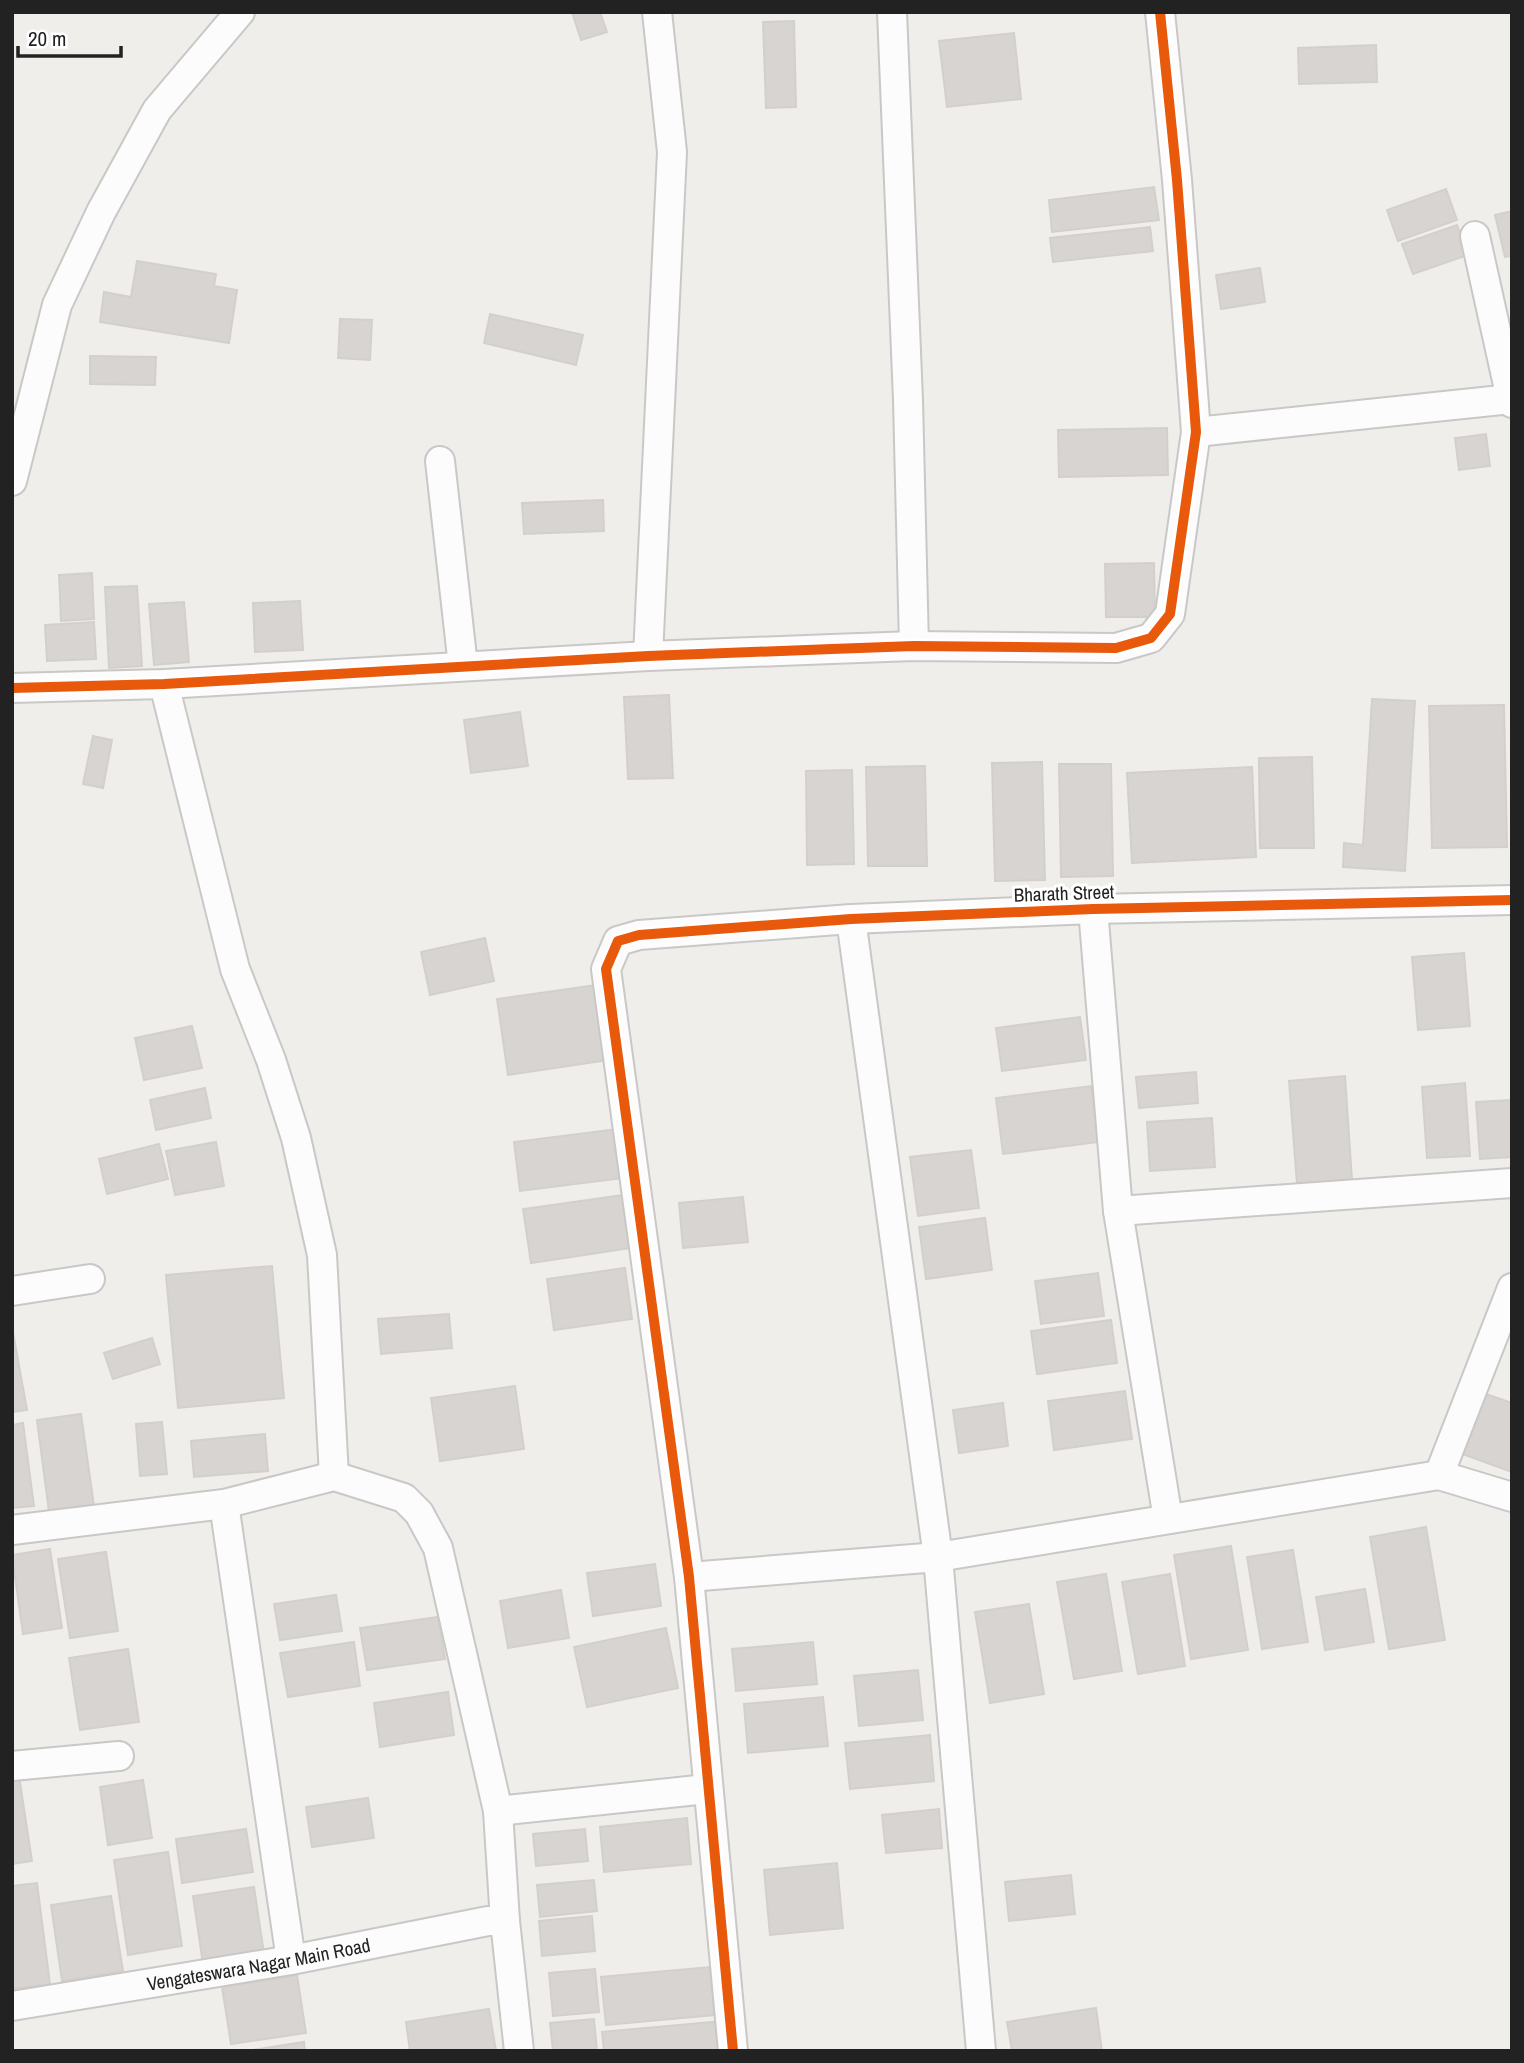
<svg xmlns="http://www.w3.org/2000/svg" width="1524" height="2063" font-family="'Archivo Narrow',sans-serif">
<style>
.building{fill:#d7d4d2;stroke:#d3d0cc;stroke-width:2}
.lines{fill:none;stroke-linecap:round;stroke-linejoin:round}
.street-casing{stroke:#c9c8c7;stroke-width:32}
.street{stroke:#fdfcfc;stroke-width:28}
.cycleway-casing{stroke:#fff;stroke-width:15}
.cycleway{stroke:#e8590c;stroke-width:10}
.labels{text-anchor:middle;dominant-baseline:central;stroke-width:6;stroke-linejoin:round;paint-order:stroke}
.street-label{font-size:19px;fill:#222;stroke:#fff}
</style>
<rect width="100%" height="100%" fill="#f0eeeb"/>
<g class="building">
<path d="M572 12H600L607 32 581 40Z"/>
<path d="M794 21 796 107 766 108 763 22Z"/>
<path d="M1014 33 1021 99 947 107 939 41Z"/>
<path d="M1376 45 1377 82 1299 84 1298 48Z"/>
<path d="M1154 187 1159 220 1052 232 1049 200Z"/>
<path d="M1446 189 1457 220 1398 241 1387 210Z"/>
<path d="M1512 211V256L1505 257 1495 215Z"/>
<path d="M1457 225 1468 255 1413 274 1402 244Z"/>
<path d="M1150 227 1153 251 1053 262 1050 238Z"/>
<path d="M137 261 216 274 214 286 237 290 229 343 100 322 104 292 131 297Z"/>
<path d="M1260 268 1265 302 1221 309 1216 275Z"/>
<path d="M490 314 583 335 576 365 484 343Z"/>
<path d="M340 319 372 320 370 360 338 358Z"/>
<path d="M90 356 156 357 155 385 90 384Z"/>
<path d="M1167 428 1168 475 1059 477 1058 430Z"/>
<path d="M1486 434 1490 466 1459 470 1455 438Z"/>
<path d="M603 500 604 531 524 534 522 503Z"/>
<path d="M1154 563 1155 617H1106L1105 564Z"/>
<path d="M92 573 94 619 61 621 59 575Z"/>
<path d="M137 586 142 666 109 668 105 587Z"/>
<path d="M300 601 303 650 255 652 253 603Z"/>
<path d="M184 602 189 662 154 665 149 604Z"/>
<path d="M94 622 96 659 47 661 45 625Z"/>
<path d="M669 695 673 778 628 779 624 697Z"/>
<path d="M1372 699 1415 701 1405 871 1343 867 1344 843 1363 845Z"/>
<path d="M1504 705 1507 847 1432 848 1429 706Z"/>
<path d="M520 712 528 766 471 773 464 720Z"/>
<path d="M93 736 112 740 103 788 83 784Z"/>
<path d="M1312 757 1314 848H1260L1259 758Z"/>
<path d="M1042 762 1045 880 995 881 992 763Z"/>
<path d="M1059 764H1111L1113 876 1061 877Z"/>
<path d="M925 766 927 866H868L866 767Z"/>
<path d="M1252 767 1256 857 1132 863 1127 773Z"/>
<path d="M852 770 854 864 807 865 806 771Z"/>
<path d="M485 938 494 981 430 995 421 952Z"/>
<path d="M1464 953 1470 1026 1418 1030 1412 957Z"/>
<path d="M597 985 609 1060 508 1075 497 999Z"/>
<path d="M1080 1017 1086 1060 1002 1071 996 1028Z"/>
<path d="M192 1026 202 1068 144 1080 135 1038Z"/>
<path d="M1196 1072 1198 1103 1139 1108 1136 1077Z"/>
<path d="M1345 1076 1352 1180 1297 1184 1289 1081Z"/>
<path d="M1465 1083 1470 1156 1427 1158 1422 1087Z"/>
<path d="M1091 1086 1099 1142 1003 1154 996 1098Z"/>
<path d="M205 1088 211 1118 156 1130 150 1100Z"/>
<path d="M1512 1100V1157L1480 1159 1476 1102Z"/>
<path d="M1212 1118 1215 1167 1150 1171 1147 1122Z"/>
<path d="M617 1129 624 1178 520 1191 514 1142Z"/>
<path d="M216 1142 224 1186 175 1195 166 1151Z"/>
<path d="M159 1144 168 1179 107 1194 99 1159Z"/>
<path d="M971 1150 979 1208 918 1216 910 1157Z"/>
<path d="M624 1195 631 1248 531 1263 523 1209Z"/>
<path d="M743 1197 748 1242 683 1248 679 1203Z"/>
<path d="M985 1218 992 1270 926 1279 919 1227Z"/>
<path d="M272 1266 284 1398 178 1408 166 1275Z"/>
<path d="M625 1268 632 1319 554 1330 547 1279Z"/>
<path d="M1098 1273 1104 1316 1041 1324 1035 1281Z"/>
<path d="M449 1314 452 1348 381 1354 378 1319Z"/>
<path d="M1111 1320 1117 1363 1037 1374 1031 1331Z"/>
<path d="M12 1327 27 1410 12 1412Z"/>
<path d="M152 1338 160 1364 113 1379 104 1353Z"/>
<path d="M515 1386 524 1449 440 1461 431 1398Z"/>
<path d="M1125 1391 1132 1439 1054 1450 1048 1401Z"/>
<path d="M1483 1393 1512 1403V1472L1462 1454Z"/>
<path d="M1003 1403 1008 1446 959 1453 953 1410Z"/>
<path d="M81 1414 94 1506 49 1512 37 1420Z"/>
<path d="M162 1422 167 1474 140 1476 136 1424Z"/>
<path d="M23 1423 34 1506 12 1508V1425Z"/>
<path d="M265 1434 268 1471 194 1477 191 1441Z"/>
<path d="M1426 1527 1445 1640 1389 1649 1370 1537Z"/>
<path d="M1231 1546 1248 1650 1191 1659 1174 1555Z"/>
<path d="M50 1549 62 1628 23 1634 12 1555Z"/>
<path d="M1293 1550 1308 1642 1262 1649 1247 1557Z"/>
<path d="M106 1552 118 1631 70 1638 58 1559Z"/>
<path d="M655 1564 661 1606 593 1616 587 1573Z"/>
<path d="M1106 1574 1122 1671 1074 1679 1057 1582Z"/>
<path d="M1170 1574 1185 1666 1138 1674 1122 1582Z"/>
<path d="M1365 1589 1374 1642 1325 1650 1316 1597Z"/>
<path d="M561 1590 569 1638 508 1648 500 1601Z"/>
<path d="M336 1595 342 1631 280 1640 274 1604Z"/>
<path d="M1029 1604 1044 1694 990 1703 975 1612Z"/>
<path d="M438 1617 445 1659 367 1670 360 1628Z"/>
<path d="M666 1628 678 1688 587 1707 574 1647Z"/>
<path d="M354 1642 360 1686 288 1697 280 1653Z"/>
<path d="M813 1642 817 1684 736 1691 732 1649Z"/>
<path d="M128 1649 139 1722 80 1730 69 1658Z"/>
<path d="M918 1670 923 1720 859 1726 854 1676Z"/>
<path d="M448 1692 454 1735 380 1747 374 1703Z"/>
<path d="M823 1697 828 1746 748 1753 744 1704Z"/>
<path d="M930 1735 934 1781 850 1789 845 1743Z"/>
<path d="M19 1776 32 1861 12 1864V1777Z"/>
<path d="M143 1780 152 1838 108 1845 100 1787Z"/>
<path d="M368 1798 374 1838 312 1847 306 1807Z"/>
<path d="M939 1809 942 1848 886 1853 882 1815Z"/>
<path d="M687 1818 691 1864 604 1872 600 1827Z"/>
<path d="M246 1829 253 1872 182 1883 176 1839Z"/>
<path d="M585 1829 588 1861 536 1866 533 1834Z"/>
<path d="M168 1852 182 1946 128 1955 114 1860Z"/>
<path d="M837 1863 843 1928 770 1935 764 1870Z"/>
<path d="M1071 1875 1075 1914 1009 1921 1005 1882Z"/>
<path d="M594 1880 597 1911 540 1917 537 1885Z"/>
<path d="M37 1883 50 1984 12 1989V1886Z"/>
<path d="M254 1887 264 1954 203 1964 193 1896Z"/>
<path d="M111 1896 123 1971 62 1981 51 1905Z"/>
<path d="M592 1916 595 1951 542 1956 539 1921Z"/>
<path d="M710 1967 715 2015 606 2025 601 1977Z"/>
<path d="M595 1969 599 2012 553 2016 549 1973Z"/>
<path d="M297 1975 306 2033 231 2044 222 1987Z"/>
<path d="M1096 2008 1102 2051H1012L1007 2022Z"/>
<path d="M489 2009 496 2051H410L406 2022Z"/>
<path d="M594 2019 597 2051H553L550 2023Z"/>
<path d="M722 2021 725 2051H604L602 2032Z"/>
<path d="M304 2042 305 2051H246Z"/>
</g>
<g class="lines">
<g class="street-casing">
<g id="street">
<path d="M892 12 908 400 914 646"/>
<path d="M1475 236 1512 403"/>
<path d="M1196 432 1511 399"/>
<path d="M440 461 463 666"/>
<path d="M12 481 57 305 101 212 157 110 240 12"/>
<path d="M648 656 672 152 657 12"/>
<path d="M164 684 235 969 271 1060 296 1138 322 1255 334 1476"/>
<path d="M12 688 164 684 648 656 832 649 914 646 1116 648 1151 638 1170 614 1196 432 1177 180 1160 12"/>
<path d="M1093 909 1118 1211 1168 1519"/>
<path d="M851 919 938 1557 981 2051"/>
<path d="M1118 1211 1512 1183"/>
<path d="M12 1291 90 1279"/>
<path d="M1439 1475 1512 1288"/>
<path d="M224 1504 291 1960"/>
<path d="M12 1530 224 1504 334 1476 404 1498 419 1513 438 1548 498 1811 505 1921 519 2051"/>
<path d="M689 1577 938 1557 1439 1475 1512 1497"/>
<path d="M12 1766 119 1756"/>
<path d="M498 1811 707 1789"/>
<path id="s1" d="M12 2006 291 1960 488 1921H505"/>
<path d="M733 2051 689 1577 606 969 618 941 639 935 851 919 1093 909 1512 900"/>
</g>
</g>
<use href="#street" class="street"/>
<g class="cycleway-casing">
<g id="cycleway">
<path d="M12 688 164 684 648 656 832 649 914 646 1116 648 1151 638 1170 614 1196 432 1177 180 1160 12"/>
<path d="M733 2051 689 1577 606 969 618 941 639 935 851 919 1093 909 1512 900"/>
</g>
</g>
<use href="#cycleway" class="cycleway"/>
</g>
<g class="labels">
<g class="street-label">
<text transform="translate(1064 893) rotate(-2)">Bharath Street</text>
<text stroke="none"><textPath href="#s1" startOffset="250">Vengateswara Nagar Main Road</textPath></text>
</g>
</g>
<rect width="1524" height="2063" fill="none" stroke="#222222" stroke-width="28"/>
<path d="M18 46v10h103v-10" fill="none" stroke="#222222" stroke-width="3.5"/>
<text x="28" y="46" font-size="21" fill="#222222" stroke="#ffffff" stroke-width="5" paint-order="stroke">20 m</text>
</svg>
